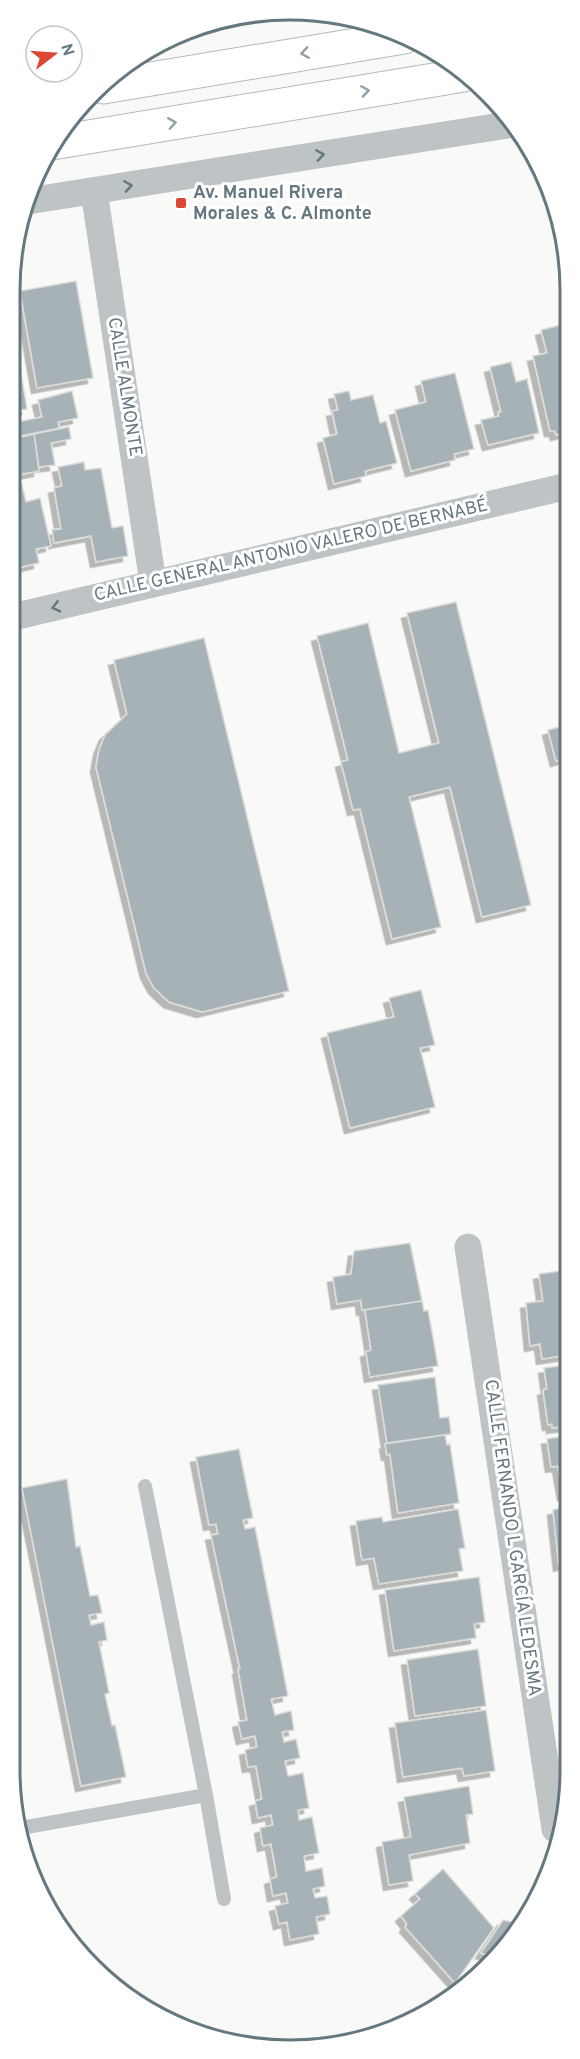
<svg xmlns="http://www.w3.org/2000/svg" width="580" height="2059" font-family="Overpass,sans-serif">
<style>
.building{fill:#a7b2b6;stroke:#dbdbd9;stroke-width:1.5;filter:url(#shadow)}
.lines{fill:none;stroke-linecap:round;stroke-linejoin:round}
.highway-casing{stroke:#b4b9bb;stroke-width:35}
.lane{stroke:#bec4c6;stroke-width:14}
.street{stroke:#bec4c6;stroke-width:27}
.highway{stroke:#fff;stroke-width:33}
.oneway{stroke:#93a0a6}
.oneway2{stroke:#657880}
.poi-dot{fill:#dc4833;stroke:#fff;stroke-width:2}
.labels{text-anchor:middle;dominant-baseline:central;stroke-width:6;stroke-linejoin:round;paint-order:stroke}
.poi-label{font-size:18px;font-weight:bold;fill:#657880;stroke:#fff;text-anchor:start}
.street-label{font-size:18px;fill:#657880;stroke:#fff}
.rim{fill:none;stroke:#657880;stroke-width:3}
</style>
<defs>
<filter id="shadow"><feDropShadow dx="-5.5" dy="5.5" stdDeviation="0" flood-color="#0004"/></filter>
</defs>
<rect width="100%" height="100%" fill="#f9f9f7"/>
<g class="building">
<path d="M14 270 19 300 14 301Z"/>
<path d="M76 281 93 378 37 388 20 291Z"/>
<path d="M569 323 568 432 556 435 555 431H550L533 356 547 353 541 330Z"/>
<path d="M14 355H18L27 409 14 411Z"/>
<path d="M511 362 516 382 527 379 539 433 488 445 481 420 499 416 498 412H501L490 367Z"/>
<path d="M455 373 474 449 454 454 455 460 411 471 395 410 426 402 421 381Z"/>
<path d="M72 391 78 418 58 422 59 428 20 436 17 422 42 417 38 400Z"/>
<path d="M349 391 351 400 373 395 380 423 386 421 397 463 365 471 366 476 334 484 323 438 337 434 332 411 338 410 334 394Z"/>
<path d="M69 427 71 439 51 443 55 465 39 467 34 434Z"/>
<path d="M34 434 39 471 17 475 14 439Z"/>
<path d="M84 462 85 470 101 468 112 528 123 526 128 556 96 562 91 536 54 543 52 530 61 529 54 488 62 486 58 467Z"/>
<path d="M22 485 26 502 40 498 51 546 36 549 39 563 13 569V487Z"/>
<path d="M456 602 531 905 482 917 450 787 409 797 441 927 392 939 360 809 353 810 341 762 348 760 317 636 368 623 399 753 439 743 407 613Z"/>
<path d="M204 638 289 991 202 1012 169 1002 154 988 146 973 96 767 99 750 105 735 127 714 114 660Z"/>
<path d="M568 725V758L556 761 548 730Z"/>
<path d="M421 990 435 1045 420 1048 435 1107 350 1128 327 1033 394 1017 389 998Z"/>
<path d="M410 1243 422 1301 362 1310 361 1300 337 1304 333 1277 351 1274 354 1251Z"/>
<path d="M567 1270V1355L542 1359 540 1344 530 1346 526 1303 543 1301 539 1274Z"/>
<path d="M422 1301 424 1311 428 1310 438 1366 370 1377 366 1352 371 1350 365 1310Z"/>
<path d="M567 1365 566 1426 552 1428V1424L548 1425 543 1390 547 1389 544 1368Z"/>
<path d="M435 1377 440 1418 449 1417 451 1434 387 1443 378 1385Z"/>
<path d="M445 1435 447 1445 450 1444 459 1503 398 1513 390 1454 387 1455 385 1444Z"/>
<path d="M566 1436V1494L563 1495 558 1466 551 1467 547 1439Z"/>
<path d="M239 1449 253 1518 243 1520 245 1529 255 1527 288 1696 271 1699 275 1715 291 1711 294 1730 282 1732 284 1742 296 1739 300 1758 285 1761 288 1776 303 1773 309 1808 298 1810 299 1820 312 1817 319 1853 304 1856 306 1871 322 1868 325 1886 313 1889 315 1898 327 1896 330 1914 316 1917 319 1934 290 1940 287 1922 279 1924 275 1906 288 1903 286 1893 273 1896 270 1879 277 1877 271 1844 263 1846 260 1828 273 1825 271 1815 258 1818 255 1801 262 1799 256 1766 248 1767 245 1750 257 1747 255 1736 242 1739 238 1722 247 1720 238 1669H240L211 1535 218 1534 216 1524 209 1525 196 1457Z"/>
<path d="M67 1479 76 1547 80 1546 90 1596 98 1595 102 1613 89 1615 91 1625 104 1622 107 1640 99 1642 109 1693 105 1694 112 1726 115 1725 126 1777 81 1786 22 1488Z"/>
<path d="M566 1506V1564L559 1566 553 1510Z"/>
<path d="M458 1509 465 1548 459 1549 463 1571 379 1584 374 1558 362 1560 356 1521 382 1517 383 1522Z"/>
<path d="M479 1577 485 1622 474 1624 476 1638 394 1651 385 1590Z"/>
<path d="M478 1649 486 1706 415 1716 407 1660Z"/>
<path d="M486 1710 495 1771 464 1776 462 1768 403 1777 395 1723Z"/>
<path d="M469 1786 473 1814 466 1815 470 1843 409 1855 413 1881 389 1885 382 1842 411 1837 404 1797Z"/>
<path d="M443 1869 494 1928 455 1983 405 1927 407 1924 401 1916 420 1899 415 1894Z"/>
<path d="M503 1920 524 1925 494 1957 481 1953Z"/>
</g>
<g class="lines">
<g class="highway-casing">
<g id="highway">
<path d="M103 87 404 37"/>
<path d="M52 143 464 75"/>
</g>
</g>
<g class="lane">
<path d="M206 1795 224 1899"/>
<path d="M21 1828 206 1795 145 1486"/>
</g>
<g class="street">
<path d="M94 191 153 583"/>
<path d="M28 201 514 124"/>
<path d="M13 617 568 486"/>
<path d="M468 1247 555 1829 564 1828"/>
</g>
<use href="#highway" class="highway"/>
</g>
<defs><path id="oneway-chevron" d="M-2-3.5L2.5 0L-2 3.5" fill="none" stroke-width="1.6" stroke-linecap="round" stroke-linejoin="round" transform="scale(1.5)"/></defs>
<g class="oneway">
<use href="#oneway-chevron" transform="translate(305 53) rotate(171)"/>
<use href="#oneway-chevron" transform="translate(365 91) rotate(-9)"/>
<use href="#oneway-chevron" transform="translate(172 123) rotate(-9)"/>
</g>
<g class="oneway2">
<use href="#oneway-chevron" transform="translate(320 155) rotate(-9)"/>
<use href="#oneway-chevron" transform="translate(128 186) rotate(-9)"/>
<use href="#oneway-chevron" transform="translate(56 607) rotate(166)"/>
</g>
<rect class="poi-dot" x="175" y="197" width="12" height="12" rx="3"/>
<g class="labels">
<g class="poi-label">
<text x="193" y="193">Av. Manuel Rivera<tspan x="193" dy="21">Morales &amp; C. Almonte</tspan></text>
</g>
<g class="street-label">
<text transform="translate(124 387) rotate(81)">CALLE ALMONTE</text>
<text transform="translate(291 551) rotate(-13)">CALLE GENERAL ANTONIO VALERO DE BERNABÉ</text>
<text transform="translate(512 1538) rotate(82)">CALLE FERNANDO L GARCÍA LEDESMA</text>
</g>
</g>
<path d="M0 0H580V2059H0ZM290 20H290A270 270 0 0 1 560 290V1770A270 270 0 0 1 290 2040H290A270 270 0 0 1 20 1770V290A270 270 0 0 1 290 20Z" fill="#fff" fill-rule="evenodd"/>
<path class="rim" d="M290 20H290A270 270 0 0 1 560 290V1770A270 270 0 0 1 290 2040H290A270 270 0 0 1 20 1770V290A270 270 0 0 1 290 20Z"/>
<g transform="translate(54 54) rotate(73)"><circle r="28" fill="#ffffff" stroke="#c1c9cc" stroke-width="1.5"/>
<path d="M0-4.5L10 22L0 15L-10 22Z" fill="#dc4833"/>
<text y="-9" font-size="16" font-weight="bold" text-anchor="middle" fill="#657880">N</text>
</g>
</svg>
